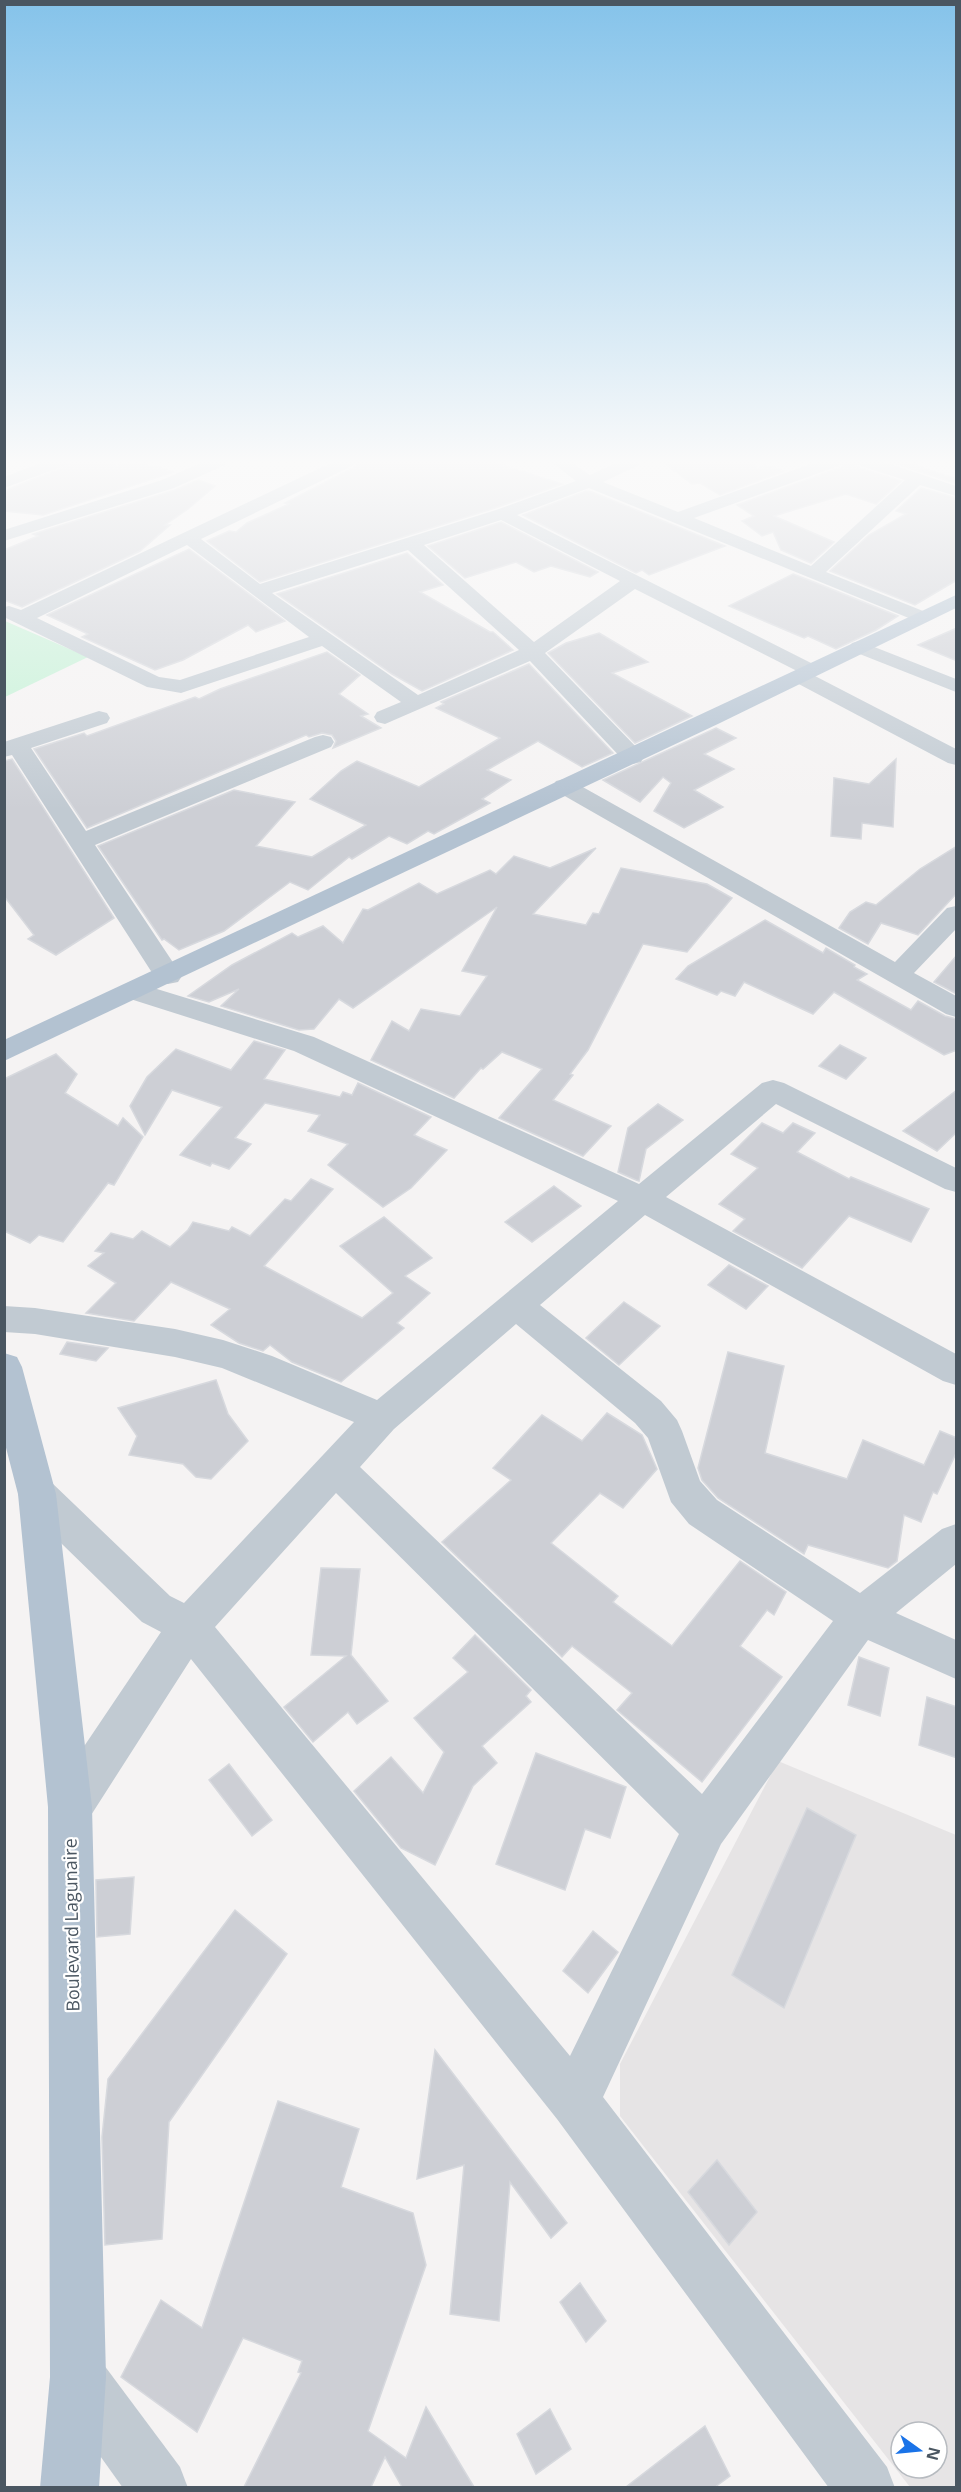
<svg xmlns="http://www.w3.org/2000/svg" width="961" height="2492" font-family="'Open Sans',sans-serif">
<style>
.education{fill:#e6e4e5;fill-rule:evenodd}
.green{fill:#c3f1d5}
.building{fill:#cdcfd5;stroke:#d7d9de;stroke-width:1.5}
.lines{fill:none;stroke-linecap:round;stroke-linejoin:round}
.minor{fill:#c1cad2;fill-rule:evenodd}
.major{fill:#b3c2d1;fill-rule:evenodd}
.labels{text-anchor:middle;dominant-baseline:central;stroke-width:4.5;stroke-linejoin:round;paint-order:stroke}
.near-street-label{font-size:18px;fill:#4a5661;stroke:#fff}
</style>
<rect width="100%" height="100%" fill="#f5f3f3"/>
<path class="education" d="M778 1761 956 1835V2487H910L620 2116V2064ZM901 2432H937V2468H901Z"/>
<path class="green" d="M5 621 88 657 5 697Z"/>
<g class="building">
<path d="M79 461H102L117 466 121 463 156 466 174 472 43 515 4 511V492L9 489Z"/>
<path d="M358 461H490L562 484 495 508 260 582 207 541 229 531 236 532 247 523 289 504 285 503 355 467Z"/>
<path d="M661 461H753L757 469 766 465 784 471 720 495 700 483 692 484Z"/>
<path d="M845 461H854L857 467 901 481 876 504 846 494 774 516 834 542 811 563 781 550 773 532 762 536 742 521 754 516 737 505 842 467Z"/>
<path d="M888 461H903L957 479V484Z"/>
<path d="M198 480 215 486 188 509 165 525H170L140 551 22 607 4 600V550L38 536 33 534 175 490Z"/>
<path d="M921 488 957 498V580L915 605 830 571 869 535 906 514 896 511Z"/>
<path d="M586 491 592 492 725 546 649 575 642 570 636 573 523 515Z"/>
<path d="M501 522 598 572 590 577 551 566 534 572 516 562 465 578 428 546Z"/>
<path d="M189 549 285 621 256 632 248 625 183 660 155 670 82 637 88 634 47 615Z"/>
<path d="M407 553 443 585 420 592 490 632H493L513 650 422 691 392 674 277 594Z"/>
<path d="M793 574 814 582 898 616 876 630 836 649 808 636 804 638 729 606Z"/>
<path d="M957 628V661L918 645Z"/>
<path d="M599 633 648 662 612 673 692 716 635 743 548 653 566 643Z"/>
<path d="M327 652 360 675 339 694 368 714 361 716 381 728 333 748 336 741 332 735 322 733 309 737 306 735 87 828 34 749 84 733 87 736 195 697 199 699 220 689Z"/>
<path d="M529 664 613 753 582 767 538 741 487 770 511 780 482 799 490 803 434 834 428 831 407 844 389 836 352 859 349 857 308 890 290 882 224 931 179 950 164 939 162 940 98 846 234 790 295 802 256 846 312 857 366 825 310 799 341 771 357 761 419 787 500 738 436 708 444 704 441 702Z"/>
<path d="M716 728 736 738 704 754 734 769 694 790 723 807 684 828 654 811 671 783 663 777 640 802 603 780Z"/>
<path d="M12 759 114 918 56 955 28 939 34 935 4 896V761Z"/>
<path d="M896 759 893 827 862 823 861 839 831 836 834 778 869 784Z"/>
<path d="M957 846V893L918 935 881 923 868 944 839 928 850 912 866 902 876 905 920 869Z"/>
<path d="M596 848 533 914 586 925 593 913 599 914 621 868 707 884 732 898 687 952 643 944 588 1050 570 1074 573 1075 553 1100 611 1126 583 1156 499 1118 542 1069 502 1052 483 1069 481 1068 454 1098 371 1060 392 1021 409 1031 421 1009 460 1016 487 976 462 971 497 907 353 1008 339 999 314 1029 299 1030 221 1006 239 989 209 1002 188 996 232 965 292 933 298 937 323 926 343 943 363 909 368 910 419 883 437 894 490 870 496 874 514 856 550 868Z"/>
<path d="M765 920 823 953 826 948 855 965 854 967 867 974 857 980 911 1010 918 1001 945 1016 957 1019V1050L944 1055 834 992 813 1014 744 982 735 996 721 991 717 995 676 979 688 966Z"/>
<path d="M957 955V994L934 982Z"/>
<path d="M254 1041 285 1050 264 1079 340 1097 343 1092 352 1095 358 1083 431 1117 414 1135 447 1150 411 1188 383 1207 328 1165 348 1144 308 1131 320 1115 265 1103 235 1138 251 1144 229 1169 212 1163 210 1166 180 1155 222 1107 172 1090 145 1135 130 1106 147 1077 176 1049 231 1070Z"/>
<path d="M840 1045 866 1058 846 1079 819 1066Z"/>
<path d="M56 1054 77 1074 65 1093 118 1126 123 1118 143 1137 114 1185 108 1183 63 1242 39 1235 30 1243 4 1231V1079Z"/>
<path d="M957 1090V1132L937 1151 903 1131Z"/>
<path d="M658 1104 683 1120 646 1149 639 1181 636 1180 618 1172 628 1128Z"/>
<path d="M762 1123 783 1133 793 1123 815 1133 797 1152 849 1179 851 1177 929 1209 911 1242 849 1216 802 1268 733 1231 745 1219 719 1204 758 1168 731 1154Z"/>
<path d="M311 1179 333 1189 264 1266 362 1318 393 1293 340 1246 384 1217 432 1258 405 1276 430 1293 397 1323 404 1328 341 1382 292 1362 270 1345 263 1351 239 1343 211 1325 230 1309 171 1282 134 1321 86 1313 116 1283 88 1266 104 1253 95 1251 111 1233 133 1239 142 1231 170 1247 188 1230 193 1222 229 1231 232 1227 250 1236 285 1199 291 1201Z"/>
<path d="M554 1186 581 1206 532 1242 505 1222Z"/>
<path d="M729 1265 768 1286 746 1309 708 1285Z"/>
<path d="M624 1302 660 1326 619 1365 586 1338Z"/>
<path d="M67 1342 108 1348 96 1361 60 1354Z"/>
<path d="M728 1352 784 1366 765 1453 847 1479 863 1440 924 1465 940 1431 957 1438V1451L937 1494 933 1492 921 1522 904 1515 897 1561 888 1568 808 1545 804 1554 718 1498 702 1480 698 1468Z"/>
<path d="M216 1380 228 1414 248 1441 211 1479 196 1477 183 1464 129 1455 137 1436 118 1408Z"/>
<path d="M607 1413 642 1435 657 1469 623 1508 600 1493 551 1543 618 1596 613 1602 672 1646 740 1561 786 1592 774 1615 767 1610 740 1646 782 1677 702 1782 617 1710 632 1693 572 1646 562 1657 442 1542 511 1480 493 1468 542 1415 582 1441Z"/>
<path d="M321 1568 360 1569 351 1655 388 1701 357 1724 348 1712 313 1742 284 1707 346 1656 311 1655Z"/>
<path d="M475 1635 531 1690 526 1696 531 1702 482 1746 497 1763 473 1786 435 1865 401 1848 354 1791 391 1757 423 1793 444 1752 414 1718 468 1672 453 1658Z"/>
<path d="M859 1657 889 1668 880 1716 848 1705Z"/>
<path d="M927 1697 957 1707V1758L919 1745Z"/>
<path d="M536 1753 626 1787 610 1838 585 1829 565 1890 496 1864Z"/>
<path d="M229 1764 272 1820 252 1836 209 1780Z"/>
<path d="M807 1808 856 1835 784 2008 732 1975Z"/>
<path d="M134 1877 130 1934 97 1937 96 1880Z"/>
<path d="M235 1910 287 1954 169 2122 162 2239 105 2245 102 2137 108 2079Z"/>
<path d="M593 1931 618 1952 588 1993 563 1971Z"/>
<path d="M435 2050 567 2223 551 2238 510 2182 499 2321 450 2314 464 2165 417 2179Z"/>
<path d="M278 2101 359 2129 341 2187 413 2213 426 2265 368 2431 406 2458 426 2407 474 2487H402L385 2457 371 2487H244L301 2373 298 2372 302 2361 243 2338 197 2432 121 2377 161 2300 202 2328Z"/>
<path d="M717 2160 757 2212 729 2245 688 2192Z"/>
<path d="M580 2283 606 2321 586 2342 560 2302Z"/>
<path d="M550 2409 571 2449 536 2474 517 2434Z"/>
<path d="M705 2426 730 2476 715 2487H626Z"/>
</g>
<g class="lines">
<g class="minor">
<path d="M46 461H69L67 465 4 488V477Z"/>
<path d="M205 461H227L225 465 174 488 4 541V530L162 480Z"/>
<path d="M335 461H356L354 465 201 539 260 584 496 510 576 481 550 461H569L590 475 620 461H641L639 465 603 482 678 512 819 461H843L841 465 694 518 811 566 905 480 858 465 856 461H881L956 486V496L920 485 826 572 928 613 931 617 928 621 921 623 589 488 517 515 819 667 822 671 815 676 956 749V765L948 763 793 681 789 677 797 671 635 589 545 653 641 752 644 757 641 762 633 764 625 762 530 661 385 724 377 722 374 717 377 712 401 702 322 646 181 693 147 687 4 617V607L9 606 21 610ZM501 520 620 581 534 642 424 545ZM187 545 309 637 180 680 159 677 37 618ZM408 550 519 650 418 695 272 593Z"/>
<path d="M859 641 956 679V692L852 651 849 647 852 643Z"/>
<path d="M99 711 107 713 110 718 107 723 31 748 86 831 315 737 323 735 331 737 334 742 331 747 95 845 182 976 178 982 168 984 158 982 12 755 4 757V742Z"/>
<path d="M564 779 572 781 895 962 947 908 956 906V929L914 973 956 996V1017L946 1014 556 791 552 786 556 781Z"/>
<path d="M134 982 314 1037 639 1184 762 1083 773 1080 784 1083 956 1168V1192L945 1189 776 1104 666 1197 956 1354V1385L943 1381 645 1215 540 1305 661 1401 677 1420 682 1431 700 1481 717 1500 860 1593 942 1529 956 1524V1564L896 1613 956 1640V1679L868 1640 721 1844 603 2097 887 2467 895 2488H829L557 2119 191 1659 86 1823 70 1829 54 1823 48 1807 54 1791 161 1632 142 1622 23 1506 18 1494 23 1482 37 1478 51 1482 170 1596 184 1603 354 1422 222 1368 175 1357 35 1334 4 1332V1306L35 1308 175 1329 223 1340 272 1356 377 1400 618 1201 294 1051 124 997 120 991 124 985ZM516 1324 635 1423 648 1438 671 1502 689 1524 833 1621 702 1794 360 1467 394 1429ZM336 1493 679 1834 570 2056 215 1627Z"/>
<path d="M78 2349 98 2357 180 2467 188 2488H123L58 2397 50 2377 58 2357Z"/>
</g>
<g class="major">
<path d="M956 595V608L720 723 4 1061V1040Z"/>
<path d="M4 1353 17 1357 22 1367 56 1494 92 1807 106 2377 99 2488H40L50 2377 48 1807 18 1494 4 1440Z"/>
</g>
</g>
<linearGradient id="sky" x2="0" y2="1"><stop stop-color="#85c3ea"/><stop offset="0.57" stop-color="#fafafa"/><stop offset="1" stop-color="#fafafa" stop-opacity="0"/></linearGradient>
<rect width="961" height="810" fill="url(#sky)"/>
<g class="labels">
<g class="near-street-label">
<text transform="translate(71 1925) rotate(-91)">Boulevard Lagunaire</text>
</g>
</g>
<rect width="961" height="2492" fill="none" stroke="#4a5661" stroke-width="12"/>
<g transform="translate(919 2450) rotate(105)"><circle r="28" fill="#ffffff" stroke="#b7bbc0" stroke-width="1.5"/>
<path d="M0-4.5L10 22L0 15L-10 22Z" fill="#1a73e8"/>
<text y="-9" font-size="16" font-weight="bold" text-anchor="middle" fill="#4a5661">N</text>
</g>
</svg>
